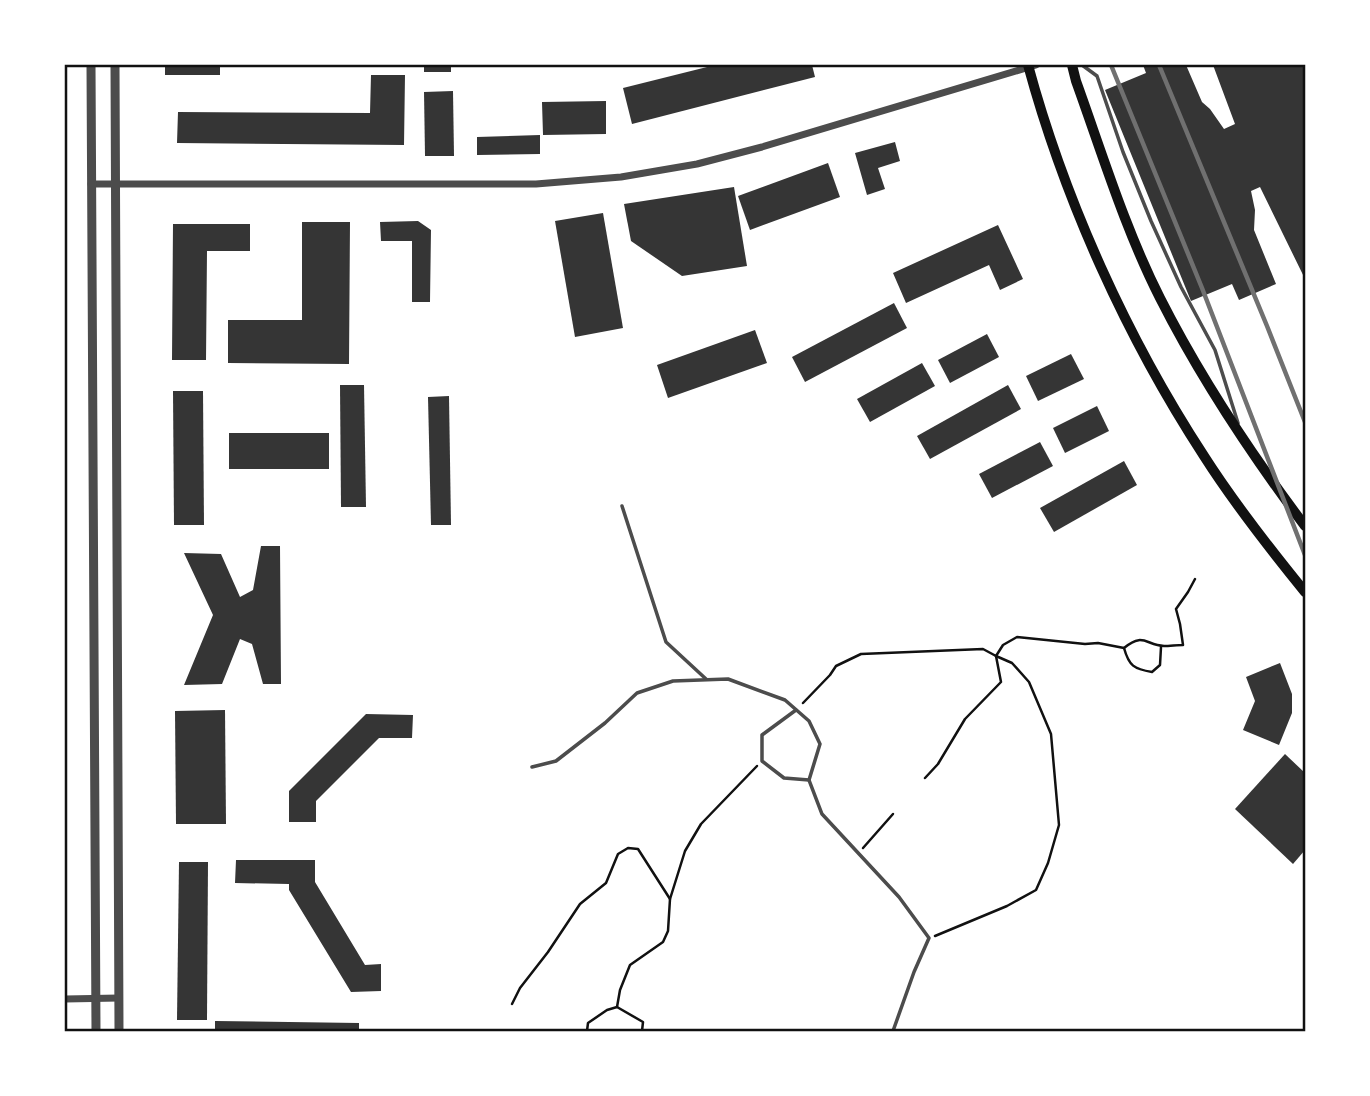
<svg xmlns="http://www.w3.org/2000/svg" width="1370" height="1096" font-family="'Times New Roman',serif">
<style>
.building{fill:#353535}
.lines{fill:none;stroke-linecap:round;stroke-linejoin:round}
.path{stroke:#111;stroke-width:2.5}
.service{stroke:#4c4c4c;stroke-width:3.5}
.minor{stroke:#4c4c4c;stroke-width:7}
.tertiary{stroke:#4c4c4c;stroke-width:9}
.secondary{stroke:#111;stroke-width:10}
.rail{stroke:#707070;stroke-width:4.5}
.neatline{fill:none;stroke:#111;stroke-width:2.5}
</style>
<rect width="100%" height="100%" fill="#fff"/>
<g class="building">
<rect x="165" y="65" width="55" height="10"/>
<rect x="424" y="65" width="27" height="7"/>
<path d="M715 65H812L815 77 632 124 623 88Z"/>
<path d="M1143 65H1186L1202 102 1210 109 1224 129 1235 124 1213 65H1305V279L1260 187 1251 191 1255 210 1254 230 1276 284 1239 300 1232 284 1191 301 1105 90 1146 73Z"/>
<path d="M371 75H405L404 145 177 143 178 112 370 113Z"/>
<path d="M453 91 454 156H425L424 92Z"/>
<path d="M606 101V134L543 135 542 102Z"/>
<path d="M540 135V154L477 155V137Z"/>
<path d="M895 142 900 161 878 168 885 189 867 195 855 153Z"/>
<path d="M828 163 840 197 750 230 738 196Z"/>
<path d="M734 187 747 266 682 276 631 241 624 204Z"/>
<path d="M603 213 623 328 575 337 555 221Z"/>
<path d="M418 221 431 230 430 302H412V241H381L380 222Z"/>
<path d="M302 222H350L349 364 228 363V320H302Z"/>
<path d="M173 224H250V251H207L206 360H172Z"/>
<path d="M998 225 1023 279 1000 290 989 265 906 303 893 273Z"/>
<path d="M894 303 907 328 805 382 792 357Z"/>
<path d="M755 330 767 363 668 398 657 365Z"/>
<path d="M987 334 999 357 950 383 938 360Z"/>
<path d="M1071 354 1084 379 1038 401 1026 376Z"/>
<path d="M922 363 935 386 870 422 857 399Z"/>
<path d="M340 385H364L366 507H341Z"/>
<path d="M1008 385 1021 409 930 459 917 436Z"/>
<path d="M173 391H203L204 525H174Z"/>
<path d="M449 396 451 525H431L428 397Z"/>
<path d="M1097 406 1109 431 1065 453 1053 428Z"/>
<rect x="229" y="433" width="100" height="36"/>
<path d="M1040 442 1053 466 992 498 979 474Z"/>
<path d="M1124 461 1137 485 1054 532 1040 508Z"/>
<path d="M261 546H280L281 684H263L252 644 240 639 222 684 184 685 213 615 184 553 221 554 240 597 253 590Z"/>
<path d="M1280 663 1292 694V713L1279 745 1243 730 1255 701 1246 677Z"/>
<path d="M225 710 226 824H176L175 711Z"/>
<path d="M366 714 413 715 412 738H379L316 801V822H289V791Z"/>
<path d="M1285 754 1305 773V850L1293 864 1235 809Z"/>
<path d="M236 860H315V882L365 965 381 964V991L351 992 289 890V884L235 883Z"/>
<path d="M179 862H208L207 1020H177Z"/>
<path d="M215 1021 359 1023V1031H215Z"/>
</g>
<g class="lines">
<g class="path">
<path d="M1124 648C1129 666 1134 669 1152 672L1160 665 1161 647"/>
<path d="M803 703 830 675 836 666 861 654 983 649 996 656 1003 645 1017 637 1085 644 1098 643 1124 648C1143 632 1146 645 1164 646 1170 646 1177 645 1183 645L1180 624 1176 609 1188 592 1195 579"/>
<path d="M925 778 938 764 965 719 1001 682 996 656"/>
<path d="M863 848 893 814"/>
<path d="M935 936 1007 906 1036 890 1048 863 1059 825 1051 734 1029 682 1012 663 996 656"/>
<path d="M512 1004 520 988 548 952 580 904 606 883 618 854 628 848 638 849 670 899"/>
<path d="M617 1007 620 990 630 965 663 942 668 931 670 899 685 851 701 824 757 766"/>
<path d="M587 1031 588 1023 607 1010 617 1007 643 1022 642 1031"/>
</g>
<g class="service">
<path d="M1082 65 1097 76 1123 152 1151 221 1181 287 1215 350 1238 423"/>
<path d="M622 506 666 642 706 679"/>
<path d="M796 710 762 735V761L784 778 809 780"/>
<path d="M532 767 556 761 605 723 637 693 673 681 728 679 785 700 809 721 820 744 809 780 822 814 899 897 929 938 914 972 893 1031"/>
</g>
<g class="minor">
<path d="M91 184H536L621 177 697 164 762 147 1036 65"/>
<path d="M65 999 119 998"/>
</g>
<g class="tertiary">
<path d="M91 65 96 1031"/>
<path d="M115 65 119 1031"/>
</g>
<g class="secondary">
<path d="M1028 65C1065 201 1127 338 1204 456 1234 503 1270 549 1305 592"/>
<path d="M1072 65 1076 81C1102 153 1125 229 1160 298 1201 379 1251 454 1305 526"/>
</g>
<g class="rail">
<path d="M1111 65 1202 288 1305 555"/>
<path d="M1159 65 1267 326 1305 422"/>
</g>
</g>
<rect width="1370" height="1096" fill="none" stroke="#ffffff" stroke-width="133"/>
<rect x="66" y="66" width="1238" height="964" class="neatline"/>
</svg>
